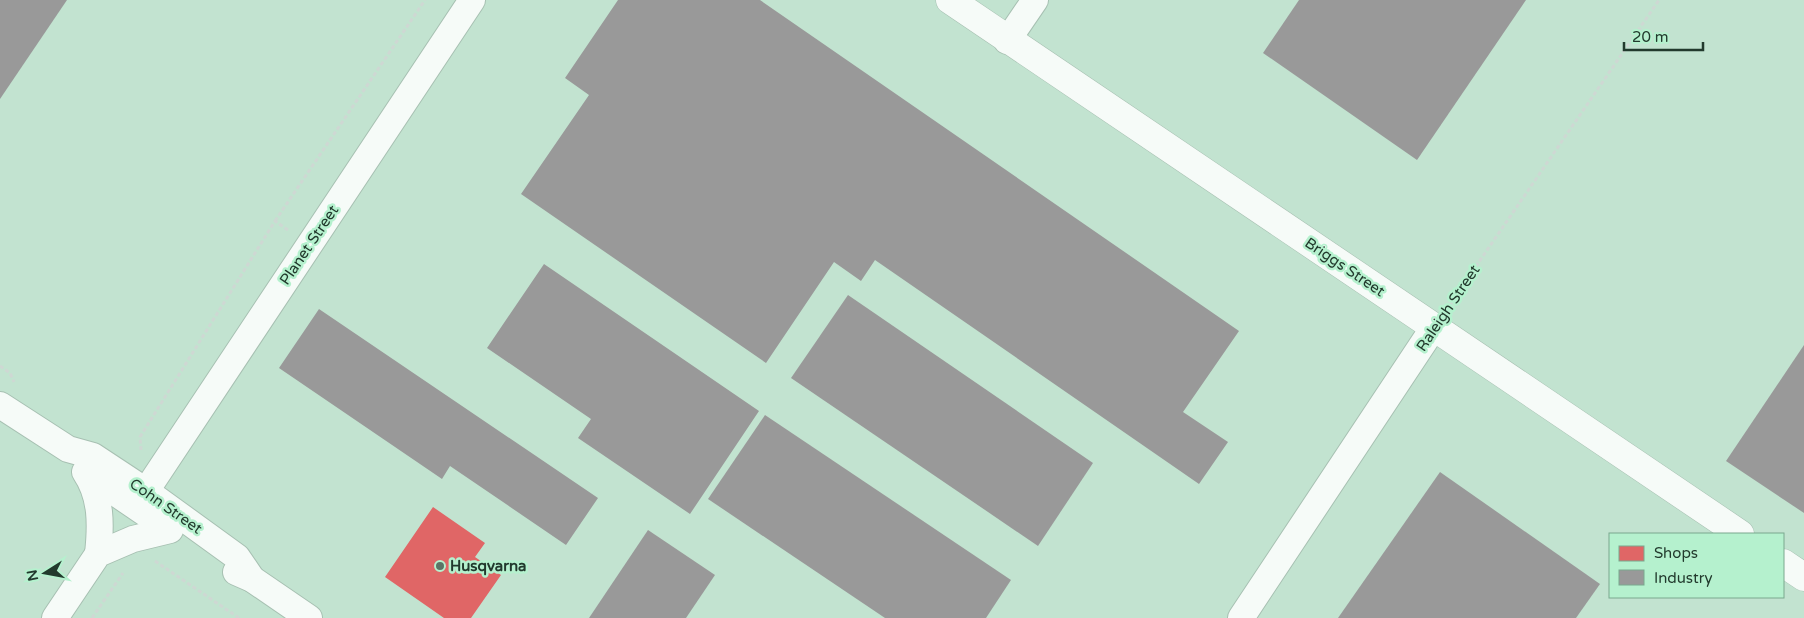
<svg xmlns="http://www.w3.org/2000/svg" width="1804" height="618" font-family="'Varela Round',sans-serif">
<style>
.shops{fill:#e06666}
.industry{fill:#999}
.lines{fill:none;stroke-linecap:round;stroke-linejoin:round}
.minor-casing{stroke:#a7c0b2;stroke-width:28}
.tertiary-casing{stroke:#a7c0b2;stroke-width:29}
.path{stroke:#ced8d3;stroke-width:3;stroke-dasharray:4 2.5;stroke-linecap:butt}
.minor{stroke:#f6fbf8;stroke-width:26}
.tertiary{stroke:#f6fbf8;stroke-width:28}
.poi-dot{fill:#5a7566;stroke:#b5f1ce;stroke-width:2}
.labels{text-anchor:middle;dominant-baseline:central;stroke-width:5;stroke-linejoin:round;paint-order:stroke}
.street-label{font-size:15px;fill:#223a2d;stroke:#b5f1ce}
.poi-label{font-size:15px;font-weight:bold;fill:#223a2d;stroke:#b5f1ce;text-anchor:start}
</style>
<rect width="100%" height="100%" fill="#c2e3d0"/>
<path class="shops" d="M433 507 485 543 475 557 501 575 471 618H444L385 577Z"/>
<g class="industry">
<path d="M0 0H67L0 99Z"/>
<path d="M618 0H760L1239 331 1183 412 1228 442 1199 484 875 260 861 281 834 262 766 363 521 194 589 95 565 78Z"/>
<path d="M1299 0H1526L1417 160 1263 53Z"/>
<path d="M544 264 759 411 690 514 578 438 591 419 487 348Z"/>
<path d="M848 295 1093 463 1038 546 791 378Z"/>
<path d="M319 309 598 498 566 545 450 466 442 479 279 368Z"/>
<path d="M1804 345V513L1726 461Z"/>
<path d="M765 415 1011 580 986 618H885L708 499Z"/>
<path d="M1440 472 1600 584 1576 618H1338Z"/>
<path d="M648 530 715 575 686 618H589Z"/>
</g>
<g class="lines">
<g class="minor-casing">
<g id="minor">
<path d="M1007 41 1035 0"/>
<path d="M0 405 68 449 93 456 146 491 237 557 252 579"/>
<path d="M85 472C102 497 101 526 98 554"/>
<path d="M98 481 167 528"/>
<path d="M146 491 472 0"/>
<path d="M236 572 252 579 309 618"/>
<path d="M55 618 98 554 133 539 170 530"/>
<path d="M1241 618 1434 327"/>
</g>
</g>
<g class="tertiary-casing">
<g id="tertiary">
<path d="M950 0 1740 534"/>
<path d="M1783 563 1804 577"/>
</g>
</g>
<g class="path">
<path d="M275 221 425 0"/>
<path d="M1450 304 1659 0"/>
<path d="M0 366 10 373 14 382"/>
<path d="M141 450 140 437 275 221 288 230"/>
<path d="M155 561 239 618"/>
<path d="M92 618 123 573"/>
</g>
<use href="#minor" class="minor"/>
<use href="#tertiary" class="tertiary"/>
</g>
<circle class="poi-dot" cx="440" cy="566" r="5"/>
<g class="labels">
<g class="street-label">
<text transform="translate(309 245) rotate(-56)">Planet Street</text>
<text transform="translate(1345 267) rotate(34)">Briggs Street</text>
<text transform="translate(1448 308) rotate(-56)">Raleigh Street</text>
<text transform="translate(166 506) rotate(35)">Cohn Street</text>
</g>
<g class="poi-label">
<text x="450" y="566">Husqvarna</text>
</g>
</g>
<rect x="1609" y="533" width="175" height="65" fill="#b5f1ce" stroke="#7aa88e"/>
<rect x="1619" y="546" width="25" height="15" fill="#e06666" stroke="#7aa88e"/>
<text x="1654" y="558" font-size="15" fill="#223a2d">Shops</text>
<rect x="1619" y="570" width="25" height="15" fill="#999999" stroke="#7aa88e"/>
<text x="1654" y="583" font-size="15" fill="#223a2d">Industry</text>
<g transform="translate(45 573) rotate(259)" stroke="#b5f1ce" stroke-width="4" paint-order="stroke">
<path d="M0-4L9 19L0 12L-9 19Z" fill="#223a2d"/>
<text y="-8" font-size="14" font-weight="bold" text-anchor="middle" fill="#223a2d">N</text>
</g>
<path d="M1624 42v8h79v-8" fill="none" stroke="#223a2d" stroke-width="2.5"/>
<text x="1632" y="42" font-size="15" fill="#223a2d" stroke="#b5f1ce" stroke-width="4" paint-order="stroke">20 m</text>
</svg>
